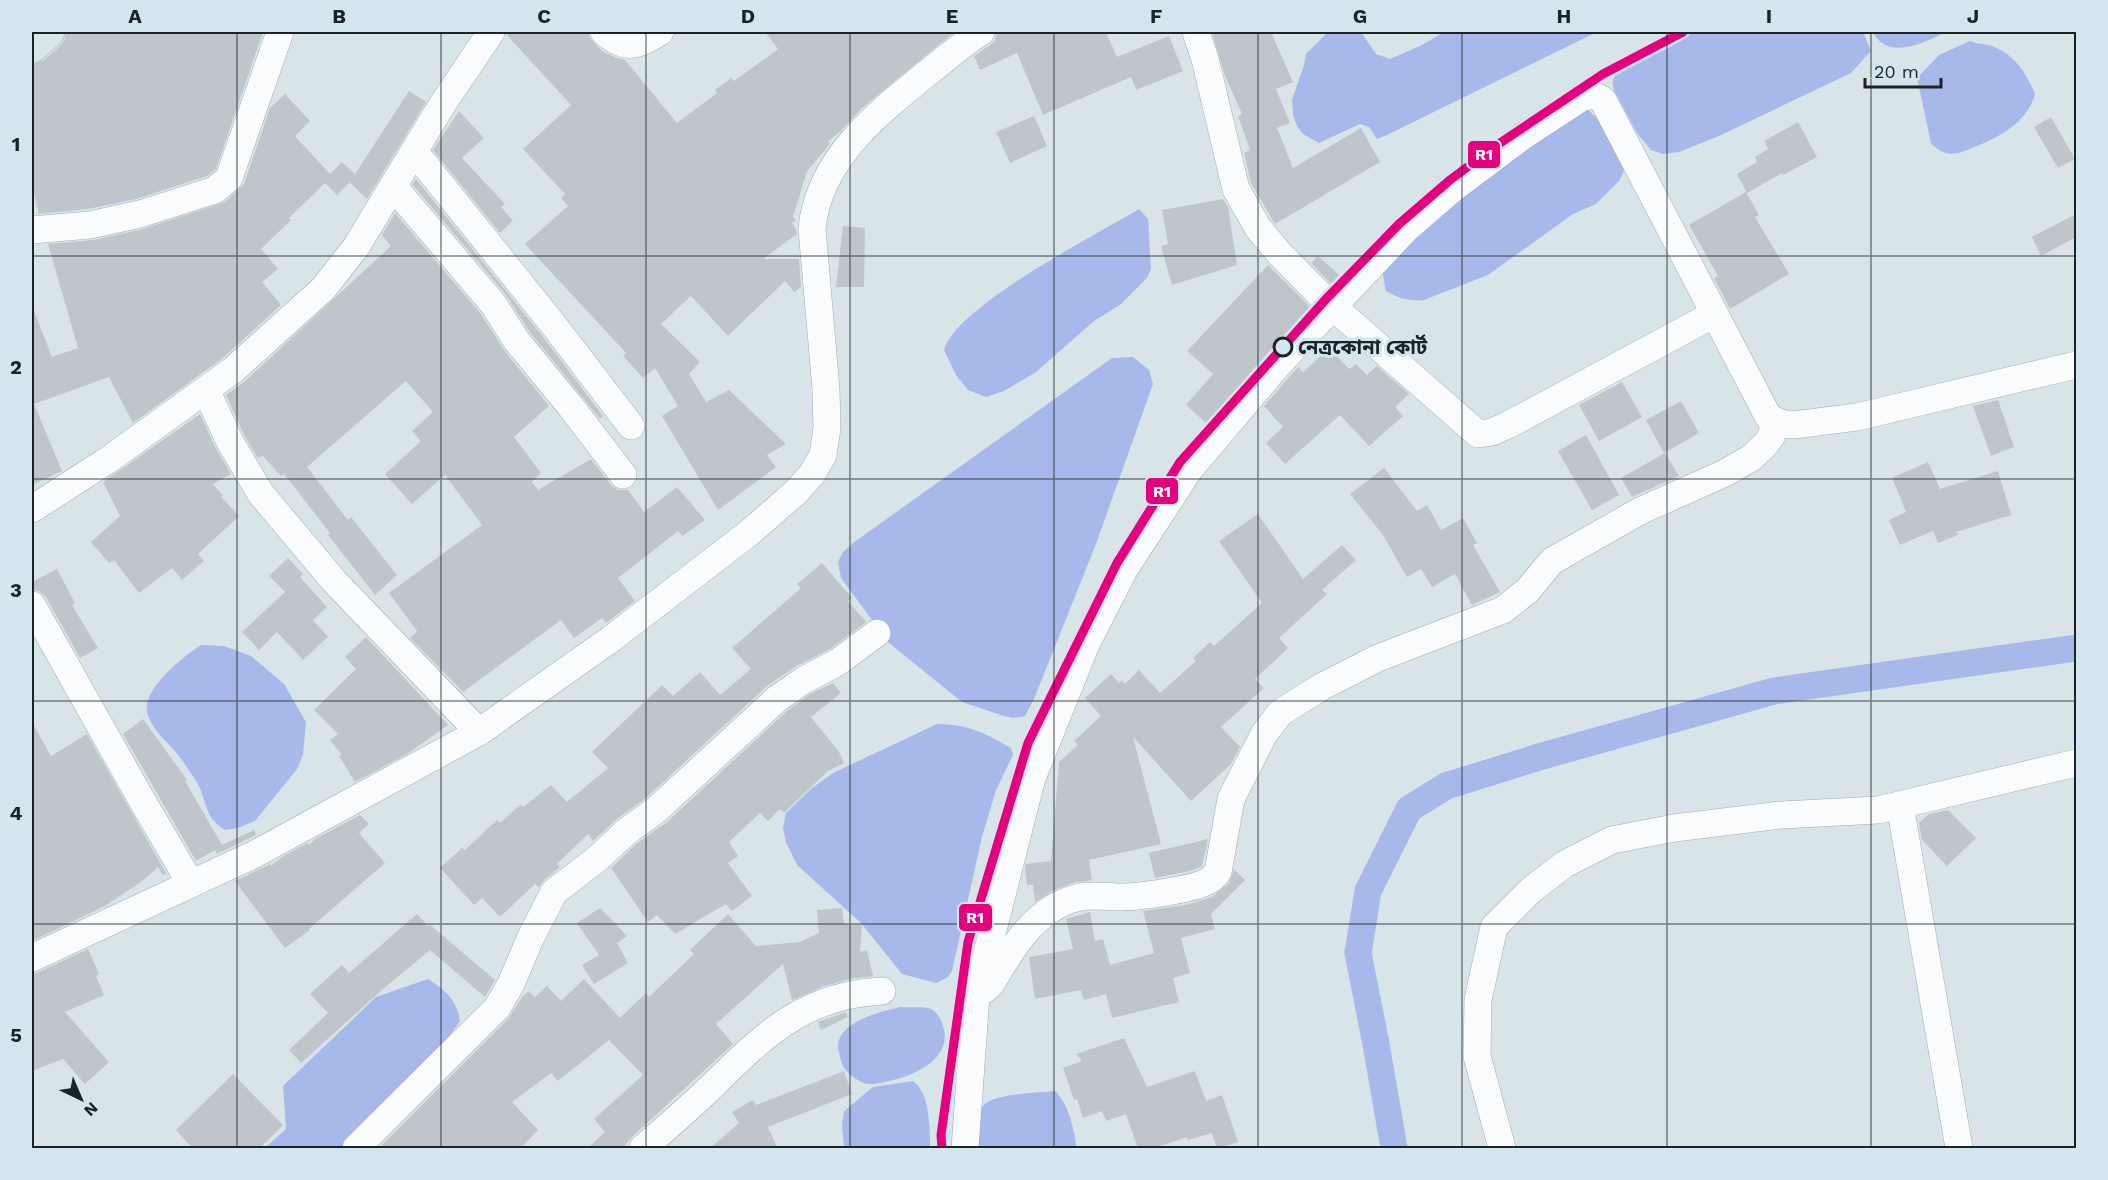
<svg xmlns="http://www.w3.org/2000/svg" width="2108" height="1180" font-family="'Work Sans','Noto Sans Bengali',sans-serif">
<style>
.water{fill:#a7b9ea}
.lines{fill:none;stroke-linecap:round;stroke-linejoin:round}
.canal{stroke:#a7b9ea;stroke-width:27}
.building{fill:#bfc6cb}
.minor-casing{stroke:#a3abaf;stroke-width:28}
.major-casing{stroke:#8aa3a7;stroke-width:34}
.minor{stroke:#f9fbfc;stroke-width:27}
.major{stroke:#d9e6e7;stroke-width:33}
.rail-1-casing{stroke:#d3e6ef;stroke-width:14}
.rail-1{stroke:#e5007d;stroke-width:9}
.grid{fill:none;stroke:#1c2326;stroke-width:1.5;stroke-opacity:0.55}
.stop-dot{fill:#d3e6ef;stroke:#1c2326;stroke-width:3}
.labels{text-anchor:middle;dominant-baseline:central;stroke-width:6;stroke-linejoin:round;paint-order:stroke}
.stop-label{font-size:20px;font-weight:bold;fill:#1c2326;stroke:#d3e6ef;text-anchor:start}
.line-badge{stroke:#d3e6ef;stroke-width:2}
.badge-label{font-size:16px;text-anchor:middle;font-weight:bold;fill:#fff}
.neatline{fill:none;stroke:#1c2326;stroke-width:2}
.grid-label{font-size:20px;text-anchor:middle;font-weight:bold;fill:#1c2326}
</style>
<rect width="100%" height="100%" fill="#d9e4e9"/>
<g class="water">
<path d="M1328 32H1361L1376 54 1390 59 1422 45 1444 32H1597L1387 135 1377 139 1369 127 1360 124 1319 143 1303 134 1297 126 1293 115 1292 100 1304 65 1306 54Z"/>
<path d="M1694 32H1863L1871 51 1851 73 1719 136 1679 152 1663 154 1651 150 1637 133 1614 90C1612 85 1612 80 1615 76 1627 60 1674 41 1694 32Z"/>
<path d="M1873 32H1946C1924 43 1887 61 1873 32Z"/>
<path d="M1970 41C1978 45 1986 43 1994 47 2015 55 2027 74 2035 94 2026 127 1991 141 1962 152 1949 156 1940 153 1931 143L1917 78 1939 55Z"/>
<path d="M1584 107C1604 121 1618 148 1624 171L1619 181 1596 204 1573 214 1488 275 1424 300C1410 302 1398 298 1386 291L1382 270 1408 233Z"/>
<path d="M1139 209 1148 219 1151 269 1147 278 1121 304 1094 321 1036 372 1004 391 986 397 968 390 956 375 944 350C956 306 1096 235 1139 209Z"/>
<path d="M1133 357 1149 370 1153 384 1096 544 1034 699 1025 716 1013 718 1004 716 962 702 889 643 841 578 838 562 843 552 853 543 1112 358Z"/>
<path d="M201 645 224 646 251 656 284 684 306 722 303 755 297 769 255 821 238 828 225 830C202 816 208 799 195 779 190 772 185 764 179 756 169 743 150 729 147 711 143 688 184 656 201 645Z"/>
<path d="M937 724C968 724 985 733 1011 748L1013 755 996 790 982 837 952 971 948 977 936 983 902 974 861 923 797 865 786 842 783 828 786 813 812 788 833 773Z"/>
<path d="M428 979C445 990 457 1000 460 1021 427 1069 381 1108 340 1148H265L286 1129 283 1086 376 997Z"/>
<path d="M900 1007C909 1008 924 1006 931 1009 937 1013 940 1017 942 1023 956 1058 914 1076 889 1081 880 1083 869 1086 862 1082 852 1078 843 1070 841 1060 840 1056 838 1050 838 1046 839 1021 881 1012 900 1007Z"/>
<path d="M913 1081C930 1092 930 1130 930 1148H844L842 1124 844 1112 849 1107 873 1087Z"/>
<path d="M1055 1091C1070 1106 1073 1128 1077 1148H976C976 1135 974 1119 982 1107 991 1093 1038 1093 1055 1091Z"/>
</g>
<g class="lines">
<path class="canal" d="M1394 1148 1376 1044 1358 953 1368 891 1409 809 1446 786 1539 757 1774 691 2076 648"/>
</g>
<g class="building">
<path d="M66 32H263L216 169 207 176 136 199 88 209 39 214 32 187V64L44 60 60 46 65 39Z"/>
<path d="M506 32H589L590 38 602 51 614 57 625 60 677 123 717 93 715 90 731 78 734 81 778 49 765 32H954L861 109 840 132 828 141 830 144 807 171 793 217 796 220 792 223 796 229 797 234 763 259H799L801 287 794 292 785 281 728 336 691 296 661 324 700 362 689 374 706 402 729 390 786 444 767 455 776 467 718 510 662 416 678 406 655 368 643 378 623 356 626 353 525 244 568 206 561 198 565 194 523 149 571 105 506 34Z"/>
<path d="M997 32H1106L1117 57 1169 36 1183 71 1136 90 1131 77 1043 115 1017 53 980 70 974 56 990 45 995 40Z"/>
<path d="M1212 32H1271L1293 82 1276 89 1290 123 1277 128 1293 168 1361 128 1380 162 1275 224 1251 183 1244 153 1250 150 1238 116 1242 114 1225 76Z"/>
<path d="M409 91 426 102 367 199 350 183 351 181 337 195 325 183 289 218 291 220 261 249 278 269 262 282 281 305 223 358 133 423 109 377 34 404 62 471 32 485V309L33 308 52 357 78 348 48 244 93 240 143 229 225 202 244 184 270 108 285 94 310 121 295 136 330 174 342 162 355 174Z"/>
<path d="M459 111 484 138 462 158 505 204 501 207 513 221 500 233 433 150Z"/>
<path d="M1034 116 1047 146 1010 163 996 132Z"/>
<path d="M2051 117 2075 159 2058 168 2034 127Z"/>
<path d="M1798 122 1817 157 1783 175 1782 173 1747 193 1737 174 1757 162 1755 157 1768 149 1764 141Z"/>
<path d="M416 179 544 338 603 416 600 419 529 331 506 295 412 184Z"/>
<path d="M1746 192 1759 215 1755 217 1789 274 1730 309 1714 278 1718 276 1689 225Z"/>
<path d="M1223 199 1228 207 1237 265 1172 285 1161 246 1168 244 1162 210Z"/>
<path d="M395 213 481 314 504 350 549 406 514 437 541 473 532 482 538 490 591 459 611 485 618 490H628L644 512 677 487 705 520 682 536 678 531 618 578 635 601 606 623 602 618 574 638 561 620 463 692 410 638 417 631 389 593 482 525 445 475 412 504 385 474 421 441 412 431 433 412 406 381 307 467 348 520 351 517 397 575 375 595 328 535 330 533 284 474 281 476 263 456 258 458 244 435 226 395 244 382 391 246 382 235Z"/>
<path d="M2076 214V237L2041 256 2032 237Z"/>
<path d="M843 226 865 228 864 287H836Z"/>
<path d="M1318 256 1339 275 1331 284 1311 263Z"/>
<path d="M1268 265 1310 307 1265 356 1207 424 1186 405 1213 374 1187 351Z"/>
<path d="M1329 348 1349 369 1356 364 1367 375 1377 366 1409 394 1395 407 1403 416 1369 446 1340 415 1285 464 1266 443 1283 427 1264 406 1298 367 1303 372Z"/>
<path d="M1622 382 1642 417 1599 441 1579 405Z"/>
<path d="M1998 400 2014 447 1991 456 1973 406Z"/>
<path d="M1681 401 1699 433 1664 453 1646 420Z"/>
<path d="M200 414 216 449 231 474 213 484 223 496 221 497 239 516 198 554 204 561 182 580 172 568 139 593 114 560 109 563 91 542 120 516 103 482Z"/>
<path d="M1586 435 1619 495 1592 510 1558 451Z"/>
<path d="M1665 453 1679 476 1632 497 1621 478Z"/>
<path d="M1928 462 1940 489 1998 471 2011 515 1956 532 1958 535 1938 543 1933 531 1900 545 1889 520 1906 512 1892 478Z"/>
<path d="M1384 468 1417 511 1427 505 1441 530 1463 518 1477 543 1473 545 1500 592 1472 605 1455 574 1432 587 1421 569 1407 577 1383 535 1350 494Z"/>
<path d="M1258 514 1303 579 1342 545 1356 560 1322 590 1327 594 1279 638 1288 648 1255 679 1264 688 1221 727 1240 747 1231 764 1191 801 1133 737 1161 844 1089 860 1092 880 1073 883 1056 889 1035 902 1033 885H1027L1025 869 1026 864 1051 861 1059 762 1078 745 1074 741 1101 716 1085 698 1111 674 1119 683 1122 680 1125 684 1139 670 1160 693 1196 661 1193 658 1210 642 1214 646 1262 603 1219 541Z"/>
<path d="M288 558 303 574 300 577 327 607 313 620 328 637 303 660 277 632 259 650 242 632 285 592 269 576Z"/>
<path d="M822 563 852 598 848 601 866 622 830 649 795 667 767 686 646 798 617 819 593 841 588 834 557 864 560 867 544 880 539 888 535 884 500 917 482 898 474 905 440 868 462 848 465 850 497 820 500 823 520 805 523 807 551 785 567 802 608 768 592 752 662 685 673 696 700 672 720 695 751 669 732 648 801 588 797 584Z"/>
<path d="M57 569 75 603 72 605 98 648 80 658 46 597 39 591 32 589V582Z"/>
<path d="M366 637 448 725 407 754 355 782 339 756 341 754 330 740 338 734 314 710 356 669 345 657Z"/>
<path d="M833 683 841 693 811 717 839 752 844 763 828 771 784 813 780 809 768 821 760 813 729 842 738 856 728 863 752 896 732 911 726 904 675 934 657 915 648 922 611 868 636 844 667 822 788 710 812 693Z"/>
<path d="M143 719 187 780 185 781 222 845 254 830 256 835 217 854 215 850 196 861 123 734Z"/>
<path d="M32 722 51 756 87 734 166 873 163 875 158 867 141 882 103 907 32 941Z"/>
<path d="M1948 810 1976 838 1947 866 1922 840 1919 823 1929 814Z"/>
<path d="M360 815 369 824 359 833 385 863 309 929 310 930 285 948 235 881 270 864 271 866 282 857 307 843 309 845 315 839Z"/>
<path d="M1208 839 1202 866 1190 871 1155 878 1149 853Z"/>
<path d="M1234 870 1245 880 1211 914 1215 929 1181 938 1190 973 1173 978 1179 1002 1112 1018 1106 994 1084 1000 1081 990 1035 999 1029 957 1073 949 1066 919 1090 912 1095 941 1103 939 1110 965 1154 953 1143 911 1185 905 1212 897 1229 883Z"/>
<path d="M600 908 627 936 617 943 628 963 594 984 582 965 599 955 577 923Z"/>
<path d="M842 908 844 924 862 925 860 952 867 950 873 976 850 979 825 986 792 1000 783 964 716 1024 733 1044 633 1136 622 1149H587L605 1132 594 1119 643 1075 609 1040 558 1081 551 1073 512 1102 538 1130 520 1149H378L508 1019 522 997 529 991 535 997 547 986 561 1001 584 979 620 1018 646 993 649 997 694 954 690 950 728 914 756 946 800 942 819 933 817 910Z"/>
<path d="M417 914 428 926 429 924 495 980 485 997 430 950 383 989 301 1063 289 1050 328 1013 310 994 342 965 349 973Z"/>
<path d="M88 949 99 974 96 976 104 995 65 1012 109 1062 85 1084 63 1059 32 1071V974L39 972Z"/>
<path d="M846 1012 848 1017 821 1030 818 1022Z"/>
<path d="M1124 1038 1147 1087 1195 1071 1206 1101 1222 1095 1238 1142 1217 1149 1212 1133 1188 1140 1187 1137 1152 1149H1138L1126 1114 1106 1121 1102 1111 1083 1118 1077 1099 1074 1100 1063 1068 1082 1061 1076 1054Z"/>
<path d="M844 1071 852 1094 768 1127 778 1149H709L739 1123 732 1112 753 1100 756 1105Z"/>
<path d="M233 1074 283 1125 259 1149H193L176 1130Z"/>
</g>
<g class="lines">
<g class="minor-casing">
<g id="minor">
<path d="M604 32C626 51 637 46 660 32"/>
<path d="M1196 32 1205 59 1236 189 1258 228 1279 253 1323 298 1478 434 1492 432 1508 425 1705 319"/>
<path d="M414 151 556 328 631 426"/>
<path d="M393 186 494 305 516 340 571 407 623 475"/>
<path d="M32 230 90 225 140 214 215 190 229 178 280 32"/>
<path d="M206 390 230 442 261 494 334 581 479 732"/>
<path d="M32 509 108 460 233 370 323 289 356 247 442 105 491 32"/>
<path d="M32 605 140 797 191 884"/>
<path d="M1900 805 1959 1148"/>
<path d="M32 958 255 854 479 732 611 639 749 533 796 492 812 474 823 455 827 428 826 389 812 229C818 159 879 112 930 71 947 58 963 43 981 32"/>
<path d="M984 990 991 984C1011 950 1034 909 1076 898 1090 894 1107 897 1122 897 1139 897 1199 889 1211 879 1214 877 1216 874 1218 872L1231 799 1264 734 1280 713 1321 687 1378 658 1503 610 1528 590 1552 561 1640 511 1725 473 1751 458 1764 446 1771 437 1775 422"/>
<path d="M356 1148 497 1008 511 984 530 939 554 892 597 859 626 832 656 810 778 698 804 680 838 662 877 633"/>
<path d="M643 1148C665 1129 687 1110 708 1090 762 1037 802 995 882 991"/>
<path d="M965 1148 976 996 1032 778 1087 642 1124 570 1189 470 1277 366 1406 229 1451 190 1523 136 1581 98 1593 95 1603 100 1769 418 1784 424 1794 425 1857 417 2076 365"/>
<path d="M1502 1148 1477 1056 1478 1000 1494 927 1531 890 1565 864 1612 840 1674 828 1781 815 1878 810 2076 763"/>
</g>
</g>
<g class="major-casing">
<path id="major" d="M32 46 48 32"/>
</g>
<use href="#minor" class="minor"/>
<use href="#major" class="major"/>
<g class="rail-1-casing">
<path id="rail-1" d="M942 1148 941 1135 968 942 1028 743 1117 563 1180 462 1326 299 1399 224 1450 180 1494 147 1603 74 1683 32"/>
</g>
<use href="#rail-1" class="rail-1"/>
</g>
<path class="grid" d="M237 32V1148M441 32V1148M646 32V1148M850 32V1148M1054 32V1148M1258 32V1148M1462 32V1148M1667 32V1148M1871 32V1148M32 256H2076M32 479H2076M32 701H2076M32 924H2076"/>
<circle class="stop-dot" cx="1283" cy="347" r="9"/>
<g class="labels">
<g class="stop-label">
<text x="1298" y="347">নেত্রকোনা কোর্ট</text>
</g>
</g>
<g class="line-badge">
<rect x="1467" y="140" width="34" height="29" rx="6" fill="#e5007d"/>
<rect x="1145" y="477" width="34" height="28" rx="6" fill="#e5007d"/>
<rect x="958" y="903" width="35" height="29" rx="6" fill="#e5007d"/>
</g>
<g class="badge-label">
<text x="1484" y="160">R1</text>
<text x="1162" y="497">R1</text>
<text x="975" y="923">R1</text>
</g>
<rect width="2108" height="1180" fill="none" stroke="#d3e6ef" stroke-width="66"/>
<g transform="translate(81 1099) rotate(136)" stroke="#d3e6ef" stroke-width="4.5" paint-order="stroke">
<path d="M0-4.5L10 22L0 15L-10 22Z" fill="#1c2326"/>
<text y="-9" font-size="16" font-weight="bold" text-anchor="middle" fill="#1c2326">N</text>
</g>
<path d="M1865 78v9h76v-9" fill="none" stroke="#1c2326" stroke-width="3"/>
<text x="1874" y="78" font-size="18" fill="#1c2326" stroke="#d3e6ef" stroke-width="4.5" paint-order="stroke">20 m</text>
<rect x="33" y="33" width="2042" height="1114" class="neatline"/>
<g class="grid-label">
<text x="135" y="23">A</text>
<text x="339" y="23">B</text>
<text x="544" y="23">C</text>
<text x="748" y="23">D</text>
<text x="952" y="23">E</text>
<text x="1156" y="23">F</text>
<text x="1360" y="23">G</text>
<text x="1564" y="23">H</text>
<text x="1769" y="23">I</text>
<text x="1973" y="23">J</text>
<text x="16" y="151">1</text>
<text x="16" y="374">2</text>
<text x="16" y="597">3</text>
<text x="16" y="820">4</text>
<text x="16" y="1042">5</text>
</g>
</svg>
